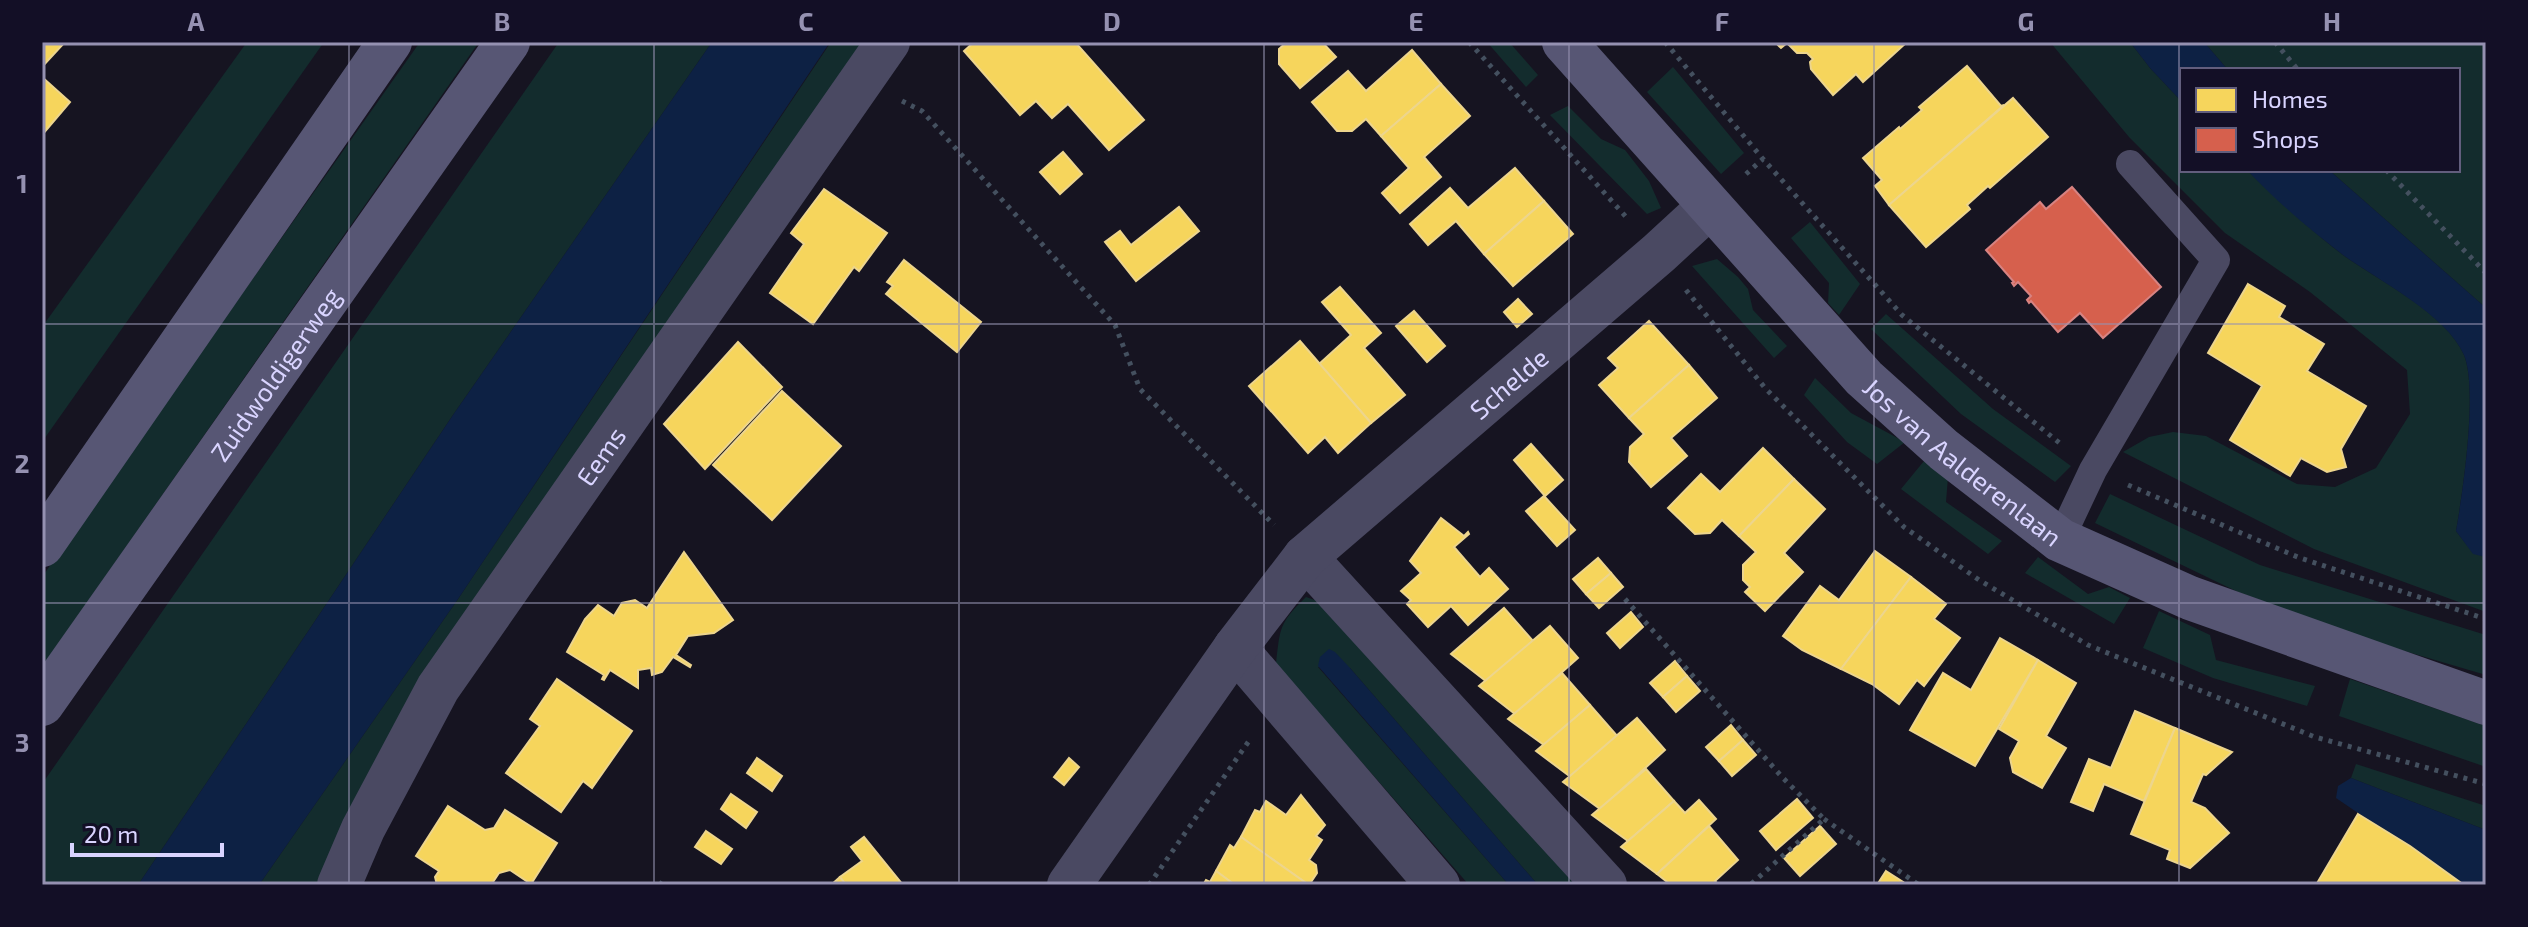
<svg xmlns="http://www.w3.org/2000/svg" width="2528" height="927" font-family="'Exo 2',sans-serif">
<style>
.green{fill:#132c2d}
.water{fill:#0d2144}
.homes{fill:#f6d55c;stroke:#edd58d;stroke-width:2}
.shops{fill:#d6604d;stroke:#d78382;stroke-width:2}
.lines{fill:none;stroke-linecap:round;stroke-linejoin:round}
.path{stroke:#44505f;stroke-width:5;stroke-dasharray:4 6;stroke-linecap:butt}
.lane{stroke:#4a4962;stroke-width:28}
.street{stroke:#4a4962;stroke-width:44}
.secondary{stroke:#575674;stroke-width:44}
.grid{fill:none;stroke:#9591b1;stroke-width:2;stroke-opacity:0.55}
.labels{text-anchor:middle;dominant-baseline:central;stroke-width:8;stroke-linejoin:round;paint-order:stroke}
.street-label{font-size:26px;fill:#d9d4ff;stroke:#130f26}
.neatline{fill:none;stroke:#9591b1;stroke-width:3}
.grid-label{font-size:26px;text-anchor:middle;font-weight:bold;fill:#9591b1}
</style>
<rect width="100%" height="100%" fill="#161421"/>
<g class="green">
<path d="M247 42H324L42 442V327Z"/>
<path d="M420 42H479L42 667V577Z"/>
<path d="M559 42H712L453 415 138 885H42V784Z"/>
<path d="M831 42H870L319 885H259L458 599Z"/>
<path d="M1487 42H1509L1538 75 1526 87Z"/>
<path d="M2050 42H2130L2150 68 2182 102V170H2247C2278 199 2309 229 2343 255 2379 281 2446 313 2464 355 2478 389 2463 492 2456 531L2473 553 2486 557V612L2314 549 2123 452 2149 437 2173 432 2206 436 2297 484 2335 487 2376 468 2410 414 2407 370 2310 292 2225 233 2129 137Z"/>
<path d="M2204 42H2486V308L2329 170H2458V70H2228Z"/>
<path d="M1673 67 1744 153 1721 174 1647 92Z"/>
<path d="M1568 106 1601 139 1625 150 1649 181 1661 208 1647 214 1550 115Z"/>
<path d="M1810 222 1860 284 1839 315 1828 303 1829 283 1791 238Z"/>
<path d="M1717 259 1738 277 1748 289 1753 310 1787 346 1774 358 1692 266Z"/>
<path d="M1886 314 1993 409 2071 466 2055 482 1961 414 1871 329Z"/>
<path d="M1815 378 1851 413 1905 442 1877 464 1847 442 1804 395Z"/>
<path d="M1924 461 1948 477 1946 502 2002 541 1988 554 1901 489Z"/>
<path d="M2110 494 2260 565 2486 635V675L2374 642 2238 592 2095 523Z"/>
<path d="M2038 557 2088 594 2109 587 2130 598 2114 624 2025 573Z"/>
<path d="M1306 597 1332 606 1582 885H1538L1350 668 1318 667 1509 885H1469L1276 664C1280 628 1279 623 1306 597Z"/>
<path d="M2159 611 2210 635 2216 660 2315 686 2307 706 2213 678 2143 648Z"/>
<path d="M2350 679 2486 726V767L2339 716Z"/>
<path d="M2356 764 2486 806V830L2351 778Z"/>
</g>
<g class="water">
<path d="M712 42H830L458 599 259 885H138L453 415Z"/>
<path d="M2130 42H2204L2228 70H2182V102L2150 68Z"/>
<path d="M2247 170H2329L2486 308V557L2473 554 2456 531C2463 492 2478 389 2464 355 2446 314 2379 281 2343 255 2309 229 2276 201 2247 170Z"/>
<path d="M1329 649 1335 652 1350 668 1538 885H1509L1318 666 1320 657Z"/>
<path d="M2351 778 2486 830V885H2464L2336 798 2338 786Z"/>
</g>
<g class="homes">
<path d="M42 42H65L42 67Z"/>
<path d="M974 42H1075L1144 120 1109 150 1068 104 1052 118 1036 101 1020 115 964 51Z"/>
<path d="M1287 42H1322L1336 57 1300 88 1279 64V49Z"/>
<path d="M1775 42H1907L1863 82 1856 74 1833 95 1811 69 1810 62 1813 59 1807 53H1797L1787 43 1781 48Z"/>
<path d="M1412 50 1441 84 1381 136 1366 119 1352 131H1337L1312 102 1348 71 1366 91Z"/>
<path d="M1967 66 2001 106 2004 105 1889 205 1875 186 1882 180 1863 158 1899 127 1900 129 1922 110 1919 107Z"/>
<path d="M42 77 70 102 42 135Z"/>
<path d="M1441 84 1470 116 1424 157 1441 177 1400 213 1382 193 1409 168 1381 136Z"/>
<path d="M2013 98 2048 137 1990 188 1988 186 1967 205 1970 209 1926 247 1889 205Z"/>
<path d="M1063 152 1082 174 1060 194 1040 172Z"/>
<path d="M1515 168 1544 201 1484 254 1456 221 1428 245 1410 224 1450 188 1468 208Z"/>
<path d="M824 189 887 233 859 271 854 267 813 324 770 293 804 244 791 233Z"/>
<path d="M1544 201 1573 234 1513 286 1484 254Z"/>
<path d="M1179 207 1199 231 1136 281 1105 242 1120 231 1131 245Z"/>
<path d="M904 260 981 322 957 352 886 294 893 286 887 282Z"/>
<path d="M2248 284 2285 306 2279 317 2324 344 2307 371 2366 406 2341 449 2346 467 2327 472 2301 458 2290 476 2230 440 2262 386 2208 353Z"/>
<path d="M1340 287 1381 333 1364 348 1405 395 1371 423 1319 364 1351 335 1322 302Z"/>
<path d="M1518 299 1532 314 1517 327 1504 312Z"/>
<path d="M1414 311 1445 346 1427 362 1396 326Z"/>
<path d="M1649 321 1689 365 1629 418 1599 385 1618 368 1608 358Z"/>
<path d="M1300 341 1371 423 1338 453 1325 437 1308 453 1249 386Z"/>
<path d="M738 342 782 387 705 469 664 424Z"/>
<path d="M1689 365 1717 398 1671 438 1687 456 1651 487 1629 462 1630 447 1644 434 1629 418Z"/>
<path d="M782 391 841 446 772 520 713 465Z"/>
<path d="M1531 444 1563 480 1545 496 1514 460Z"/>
<path d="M1763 448 1794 479 1739 536 1722 520 1710 533 1695 534 1668 508 1701 474 1720 492Z"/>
<path d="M1794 479 1825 509 1784 553 1803 572 1765 611 1745 592 1750 587 1743 580V565L1756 552 1739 536Z"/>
<path d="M1544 496 1575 530 1557 546 1526 511Z"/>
<path d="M1441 518 1464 536 1468 532 1469 534 1454 547 1480 577 1489 568 1508 589 1468 625 1451 606 1428 627 1407 604 1411 600 1401 591 1421 573 1410 561Z"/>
<path d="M1875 551 1911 577 1841 669 1802 650 1783 636 1820 586 1839 600Z"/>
<path d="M684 552 733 620 714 633 688 636 676 655 691 665 690 667 673 657 662 672 652 675 651 668 638 670V688L610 670 604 680 602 679 604 675 567 652 585 619 598 605 614 616 622 603 635 600 647 608Z"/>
<path d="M1598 558 1611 573 1586 594 1573 579Z"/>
<path d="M1611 573 1623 587 1599 608 1586 594Z"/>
<path d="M1911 577 1946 604 1934 619 1960 638 1924 686 1917 680 1899 704 1872 684 1841 669Z"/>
<path d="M1504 608 1533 641 1487 682 1451 654Z"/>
<path d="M1631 612 1643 627 1620 648 1607 633Z"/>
<path d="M1550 626 1578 658 1515 714 1479 686Z"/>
<path d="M2000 638 2038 660 1975 766 1910 730 1943 673 1971 690Z"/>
<path d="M2038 660 2076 683 2046 736 2066 748 2042 788 2013 772 2010 758 2019 741 1999 729Z"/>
<path d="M1675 661 1687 676 1663 697 1650 683Z"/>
<path d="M1562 673 1590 705 1544 745 1508 719Z"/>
<path d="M1687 676 1700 691 1676 712 1663 697Z"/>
<path d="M557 679 632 731 592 788 583 781 561 812 506 773 540 726 530 719Z"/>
<path d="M1590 705 1618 737 1572 778 1536 751Z"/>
<path d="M2135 711 2175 728 2144 801 2104 784 2093 811 2071 802 2089 759 2111 768Z"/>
<path d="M1637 718 1665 750 1600 809 1563 782Z"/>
<path d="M1731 725 1743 740 1719 761 1706 747Z"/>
<path d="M2175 728 2232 752 2206 775 2203 774 2191 802 2205 808 2229 833 2190 868 2167 859 2170 850 2131 834Z"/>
<path d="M1743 740 1756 755 1732 776 1719 761Z"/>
<path d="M757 758 782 776 772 791 747 773Z"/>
<path d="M1069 758 1079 767 1064 785 1054 777Z"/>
<path d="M1646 769 1674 801 1628 841 1592 815Z"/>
<path d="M731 794 757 812 746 828 721 809Z"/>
<path d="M1301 795 1325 825 1316 836 1322 840 1309 860 1316 865 1317 873 1309 885 1241 837 1255 810 1260 812 1266 801 1286 815Z"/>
<path d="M1797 799 1813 818 1776 850 1760 831Z"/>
<path d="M1699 800 1716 819 1657 874 1621 847 1674 801 1685 813Z"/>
<path d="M448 806 485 830 494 828 505 810 557 843 531 884 510 870 499 873 491 885H437L435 877 439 871 416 856Z"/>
<path d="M2358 814 2410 846 2464 885H2316Z"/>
<path d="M1709 826 1738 860 1715 881 1718 884 1671 885 1657 874Z"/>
<path d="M1820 826 1836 844 1800 876 1784 858Z"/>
<path d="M706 831 732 849 721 864 695 847Z"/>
<path d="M864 837 903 885H846L840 877 862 861 851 847Z"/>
<path d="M1241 837 1309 885H1312H1235L1216 871 1230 845 1234 848Z"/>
<path d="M1216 871 1235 885H1203L1206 880 1210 882Z"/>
<path d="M1886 871 1903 882 1900 885H1877Z"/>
<path d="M840 877 846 885H831Z"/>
</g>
<path class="shops" d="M2072 187 2161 287 2103 338 2080 313 2058 332 2031 301 2029 303 2027 300 2031 296 2018 282 2014 286 2012 283 2014 282 1986 250 2040 202 2046 209Z"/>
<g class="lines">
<g class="path">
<path d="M1469 42 1627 218"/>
<path d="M1665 42 1763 159 1902 315 2062 445"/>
<path d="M2275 42 2298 70"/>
<path d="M902 101 922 111 1115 325 1140 389 1274 525"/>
<path d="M2386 170 2486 273"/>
<path d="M1746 174 1763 159"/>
<path d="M1686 290 1765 388 1904 527 1979 580 2088 645 2315 737 2486 784"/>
<path d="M2128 485 2300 558 2486 619"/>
<path d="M1625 599 1782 777 1824 819 1750 885"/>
<path d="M1824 819 1919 885"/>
<path d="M660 885 666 877"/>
<path d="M1149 885 1251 738"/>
</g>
<path class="lane" d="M2060 540 2093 470 2216 260 2130 164"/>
<g class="street">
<path d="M1305 557 1605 885"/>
<path d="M1235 648 1438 885"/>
<path id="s1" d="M339 885 363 829 438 688 888 42"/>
<path id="s2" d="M1069 885 1235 648 1305 557 1659 253 1709 207"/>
</g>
<g class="secondary">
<path id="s3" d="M1564 42 1864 378 1944 450 2060 540 2190 598 2486 703"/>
<path d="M42 545 390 42"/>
<path id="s4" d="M42 704 508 42"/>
</g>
</g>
<path class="grid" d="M349 42V885M654 42V885M959 42V885M1264 42V885M1569 42V885M1874 42V885M2179 42V885M42 324H2486M42 603H2486"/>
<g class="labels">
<g class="street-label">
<text stroke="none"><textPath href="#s4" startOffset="404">Zuidwoldigerweg</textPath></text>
<text stroke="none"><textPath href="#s2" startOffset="672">Schelde</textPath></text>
<text stroke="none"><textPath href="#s1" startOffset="504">Eems</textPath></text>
<text stroke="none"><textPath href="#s3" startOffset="580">Jos van Aalderenlaan</textPath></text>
</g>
</g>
<rect width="2528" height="927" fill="none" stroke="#130f26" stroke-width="88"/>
<rect x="2180" y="68" width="280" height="104" fill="#130f26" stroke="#625e7d" stroke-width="2"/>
<rect x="2196" y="88" width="40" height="24" fill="#f6d55c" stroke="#625e7d" stroke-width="2"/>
<text x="2252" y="108" font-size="24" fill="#d9d4ff">Homes</text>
<rect x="2196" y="128" width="40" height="24" fill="#d6604d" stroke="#625e7d" stroke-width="2"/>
<text x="2252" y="148" font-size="24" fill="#d9d4ff">Shops</text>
<path d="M72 843v12h150v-12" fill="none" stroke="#d9d4ff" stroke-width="4"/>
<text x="84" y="843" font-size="24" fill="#d9d4ff" stroke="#130f26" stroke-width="6" paint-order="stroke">20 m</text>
<rect x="44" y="44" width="2440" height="839" class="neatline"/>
<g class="grid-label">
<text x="196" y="31">A</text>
<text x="502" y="31">B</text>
<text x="806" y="31">C</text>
<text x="1112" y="31">D</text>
<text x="1416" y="31">E</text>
<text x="1722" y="31">F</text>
<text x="2026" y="31">G</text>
<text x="2332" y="31">H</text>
<text x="22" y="193">1</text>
<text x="22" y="473">2</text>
<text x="22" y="752">3</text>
</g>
</svg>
